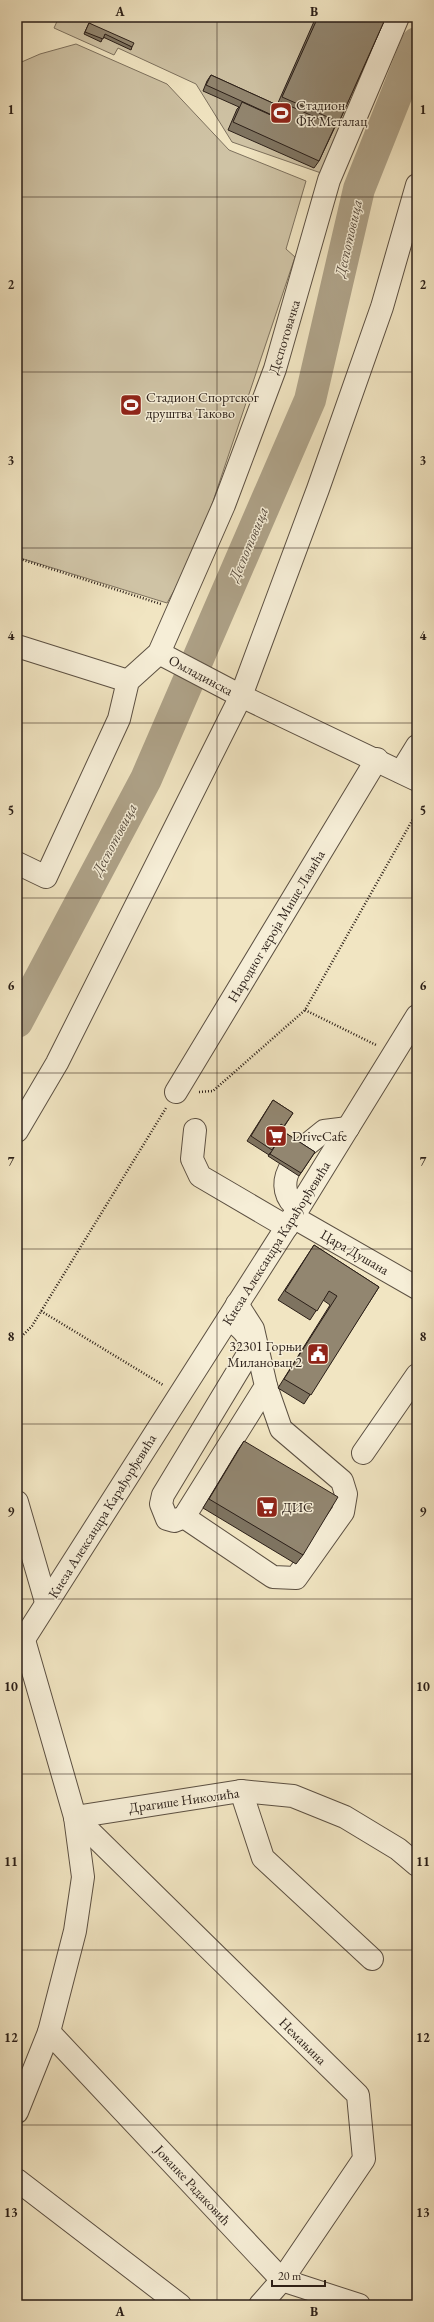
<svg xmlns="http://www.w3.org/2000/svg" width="434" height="2322" font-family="'EB Garamond',serif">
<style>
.green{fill:#cfc3a5;stroke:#7d715e}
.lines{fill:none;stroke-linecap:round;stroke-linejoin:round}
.river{stroke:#aea288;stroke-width:32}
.minor-casing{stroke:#5c5042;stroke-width:24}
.path{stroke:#2b1f18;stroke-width:2.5;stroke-dasharray:1 2;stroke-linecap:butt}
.minor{stroke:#f6eed7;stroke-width:22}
.wall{fill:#7e7360;stroke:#2b1f18;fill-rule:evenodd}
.building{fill:#928670;stroke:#2b1f18}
.grid{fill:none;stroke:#2b1f18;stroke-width:1;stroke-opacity:0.55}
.labels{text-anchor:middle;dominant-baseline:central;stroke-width:3;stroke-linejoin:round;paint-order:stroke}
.poi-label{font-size:14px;fill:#2b1f18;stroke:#f6eed7;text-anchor:start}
.street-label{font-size:14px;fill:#2b1f18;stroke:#f6eed7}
.water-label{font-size:15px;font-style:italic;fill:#594d3f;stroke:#f6eed7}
.neatline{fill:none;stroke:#2b1f18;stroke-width:1.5}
.grid-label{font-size:13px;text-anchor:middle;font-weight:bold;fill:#2b1f18}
</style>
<rect width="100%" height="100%" fill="#f1e5c2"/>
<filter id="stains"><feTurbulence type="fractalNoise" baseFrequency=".005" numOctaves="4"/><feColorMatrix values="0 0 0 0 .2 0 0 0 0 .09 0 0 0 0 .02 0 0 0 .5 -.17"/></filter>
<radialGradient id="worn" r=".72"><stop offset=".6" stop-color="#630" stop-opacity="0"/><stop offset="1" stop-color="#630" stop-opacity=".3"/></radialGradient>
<g class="green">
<path d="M59 17H391L321 173 232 142 196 84 118 48 114 55 54 28Z"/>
<path d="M76 44 167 84 229 150 306 181 286 249 295 257 196 552 167 603 17 557V64L40 54Z"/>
</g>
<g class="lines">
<path class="river" d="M17 1022 146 779 310 400 359 189 417 43"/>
<g class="minor-casing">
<g id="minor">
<path d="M17 646 128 681"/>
<path d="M159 653 241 696 417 780"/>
<path d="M401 772 417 746"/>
<path d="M17 863 46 877 119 719 128 681 159 653 224 505 275 369 329 180 398 17"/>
<path d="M176 1092 377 759"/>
<path d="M195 1130 192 1159 200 1176 287 1227"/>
<path d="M17 1131 57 1063 241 696 318 489 382 307 417 185"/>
<path d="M303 1148 324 1131 348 1128"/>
<path d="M289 1170C282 1184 285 1199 298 1208"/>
<path d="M293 1217 417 1288"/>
<path d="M229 1318C240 1328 252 1335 250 1351L163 1495 161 1504 167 1519 174 1521 184 1517 266 1386 253 1329 237 1304"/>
<path d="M363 1453 417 1375"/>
<path d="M17 1502 46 1602"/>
<path d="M184 1517 273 1577 296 1578 343 1512 346 1494 342 1481 281 1429 266 1386"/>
<path d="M17 1650 293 1217 417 1016"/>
<path d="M241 1791 263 1858 372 1959"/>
<path d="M75 1817 358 2095 364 2159 282 2280 260 2305"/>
<path d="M75 1817 241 1791 293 1796 345 1817 398 1849 417 1865"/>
<path d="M49 2032 282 2280 359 2305"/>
<path d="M17 2112 49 2032 75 1931 83 1877 75 1817 24 1640"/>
<path d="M17 2180 180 2305"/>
</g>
</g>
<g class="path">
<path d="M17 558 161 604"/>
<path d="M305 1010 376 1045"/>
<path d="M199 1092 213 1091 305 1010 417 812"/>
<path d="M41 1311 163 1385"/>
<path d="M17 1341 32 1326 166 1108"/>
</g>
<use href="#minor" class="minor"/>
</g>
<g class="wall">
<path d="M316 17H386L339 122 335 127 319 161 314 168 228 130 237 109 239 107 203 91 207 81 211 75 277 105ZM276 106 278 107 273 116 272 115Z"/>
<path d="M89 23 132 47 131 50 103 37 101 42 84 34Z"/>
<path d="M273 1100 293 1113 282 1130 284 1132 315 1152 299 1176 268 1156 271 1152 269 1155 247 1141Z"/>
<path d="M314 1245 379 1287 304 1404 278 1388 330 1305 323 1300 310 1320 278 1300Z"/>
<path d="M244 1441 303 1555 296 1564 203 1508 238 1450Z"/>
</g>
<g class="building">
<path d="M318 17H386L339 122 282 97Z"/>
<path d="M89 23 134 43 132 47 105 34 103 39 85 32Z"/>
<path d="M211 75 277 105 272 115 206 85Z"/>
<path d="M242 102 275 117 281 102 335 126 319 161 233 122Z"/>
<path d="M273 1100 293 1113 284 1126 281 1124 279 1128 284 1131 272 1150 251 1136Z"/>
<path d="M284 1132 315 1152 301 1173 270 1154Z"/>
<path d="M314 1245 379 1287 311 1395 284 1379 337 1296 329 1291 317 1311 285 1291Z"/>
<path d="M244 1441 338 1497 303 1555 209 1499Z"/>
</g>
<path class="grid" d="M217 17V2305M17 197H417M17 372H417M17 548H417M17 723H417M17 898H417M17 1073H417M17 1249H417M17 1424H417M17 1599H417M17 1774H417M17 1950H417M17 2125H417"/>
<defs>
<g id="stadium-square" transform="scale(1.15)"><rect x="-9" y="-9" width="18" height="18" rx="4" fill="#8f2418" stroke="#f6eed7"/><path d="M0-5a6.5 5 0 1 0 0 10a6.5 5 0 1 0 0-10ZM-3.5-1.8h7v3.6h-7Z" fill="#fff"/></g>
<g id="supermarket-square" transform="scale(1.15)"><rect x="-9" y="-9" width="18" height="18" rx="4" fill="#8f2418" stroke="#f6eed7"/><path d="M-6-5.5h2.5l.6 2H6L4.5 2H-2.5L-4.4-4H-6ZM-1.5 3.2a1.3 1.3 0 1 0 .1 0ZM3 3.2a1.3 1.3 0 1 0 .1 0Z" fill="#fff"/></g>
<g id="civic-square" transform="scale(1.15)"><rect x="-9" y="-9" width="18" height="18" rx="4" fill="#8f2418" stroke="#f6eed7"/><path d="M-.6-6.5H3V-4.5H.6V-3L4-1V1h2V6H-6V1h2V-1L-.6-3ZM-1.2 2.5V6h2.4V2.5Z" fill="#fff"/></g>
</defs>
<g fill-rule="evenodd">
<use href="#stadium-square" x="281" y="113"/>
<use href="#stadium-square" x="131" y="405"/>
<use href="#supermarket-square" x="276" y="1136"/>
<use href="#civic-square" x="318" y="1354"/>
<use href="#supermarket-square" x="267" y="1507"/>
</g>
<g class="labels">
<g class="poi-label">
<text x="296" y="105">Стадион<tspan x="296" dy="16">ФК Металац</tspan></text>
<text x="146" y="397">Стадион Спортског<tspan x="146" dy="16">друштва Таково</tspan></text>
<text x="292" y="1136">DriveCafe</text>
<text x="302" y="1346" text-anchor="end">32301 Горњи<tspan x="302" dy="16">Милановац 2</tspan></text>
<text x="282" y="1507">ДИС</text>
</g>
<g class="street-label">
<text transform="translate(284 337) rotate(-73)">Деспотовачка</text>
<text transform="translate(201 675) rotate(28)">Омладинска</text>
<text transform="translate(276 926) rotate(-59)">Народног хероја Мише Лазића</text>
<text transform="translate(276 1243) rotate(-58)">Кнеза Александра Карађорђевића</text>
<text transform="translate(355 1252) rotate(30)">Цара Душана</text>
<text transform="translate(102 1516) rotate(-58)">Кнеза Александра Карађорђевића</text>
<text transform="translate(184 1800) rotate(-8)">Драгише Николића</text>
<text transform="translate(303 2041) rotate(45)">Немањина</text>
<text transform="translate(193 2185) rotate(47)">Јованке Радаковић</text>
</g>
<g class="water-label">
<text transform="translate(348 238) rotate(-77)">Деспотовица</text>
<text transform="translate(248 544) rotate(-67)">Деспотовица</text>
<text transform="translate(114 839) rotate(-62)">Деспотовица</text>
</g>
</g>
<rect width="434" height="2322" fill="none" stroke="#f1e5c2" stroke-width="44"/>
<path d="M272 2280v6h53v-6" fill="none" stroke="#2b1f18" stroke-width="2"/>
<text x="278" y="2280" font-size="12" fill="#2b1f18" stroke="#f6eed7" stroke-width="3" paint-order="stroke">20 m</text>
<rect x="22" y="22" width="390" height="2278" class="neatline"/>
<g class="grid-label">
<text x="120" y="16">A</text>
<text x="314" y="16">B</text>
<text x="11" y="114">1</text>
<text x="423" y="114">1</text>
<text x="11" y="289">2</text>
<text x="423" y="289">2</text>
<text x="11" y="465">3</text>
<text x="423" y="465">3</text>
<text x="11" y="640">4</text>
<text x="423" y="640">4</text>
<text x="11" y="815">5</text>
<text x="423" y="815">5</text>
<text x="11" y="990">6</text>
<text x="423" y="990">6</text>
<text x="11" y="1166">7</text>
<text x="423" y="1166">7</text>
<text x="11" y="1341">8</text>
<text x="423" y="1341">8</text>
<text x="11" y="1516">9</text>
<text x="423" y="1516">9</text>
<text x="11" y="1691">10</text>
<text x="423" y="1691">10</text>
<text x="11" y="1866">11</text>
<text x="423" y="1866">11</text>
<text x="11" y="2042">12</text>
<text x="423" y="2042">12</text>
<text x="11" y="2217">13</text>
<text x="423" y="2217">13</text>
<text x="120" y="2316">A</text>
<text x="314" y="2316">B</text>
</g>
<rect width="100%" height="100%" filter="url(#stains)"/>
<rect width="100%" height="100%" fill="url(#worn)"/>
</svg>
